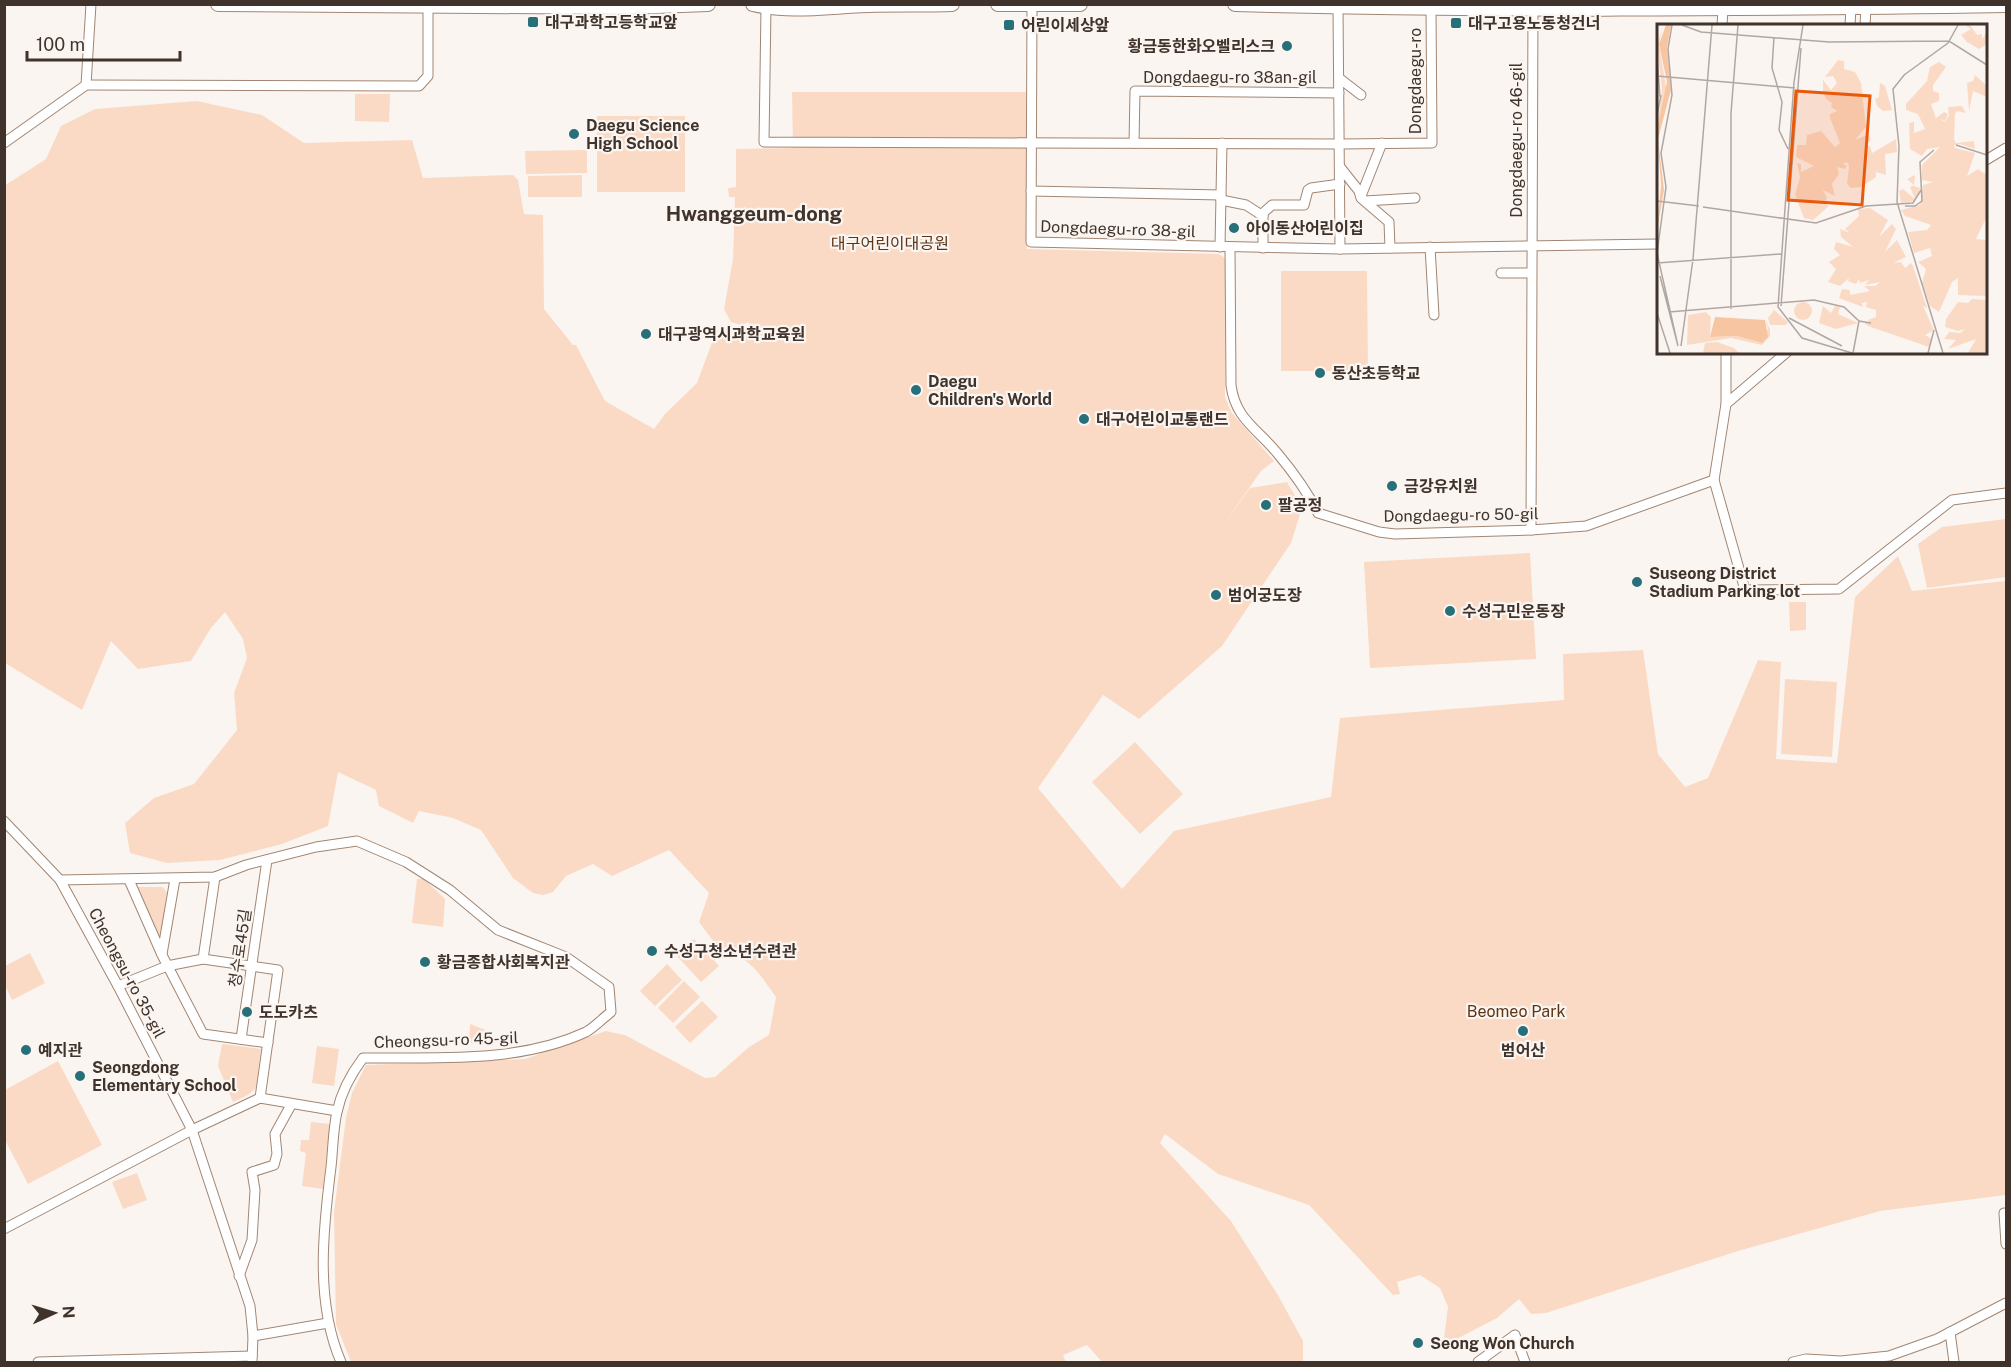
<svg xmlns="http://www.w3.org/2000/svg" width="2011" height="1367" font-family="'Public Sans','Noto Sans KR',sans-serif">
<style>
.green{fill:#fadac4}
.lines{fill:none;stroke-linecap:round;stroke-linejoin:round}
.street-casing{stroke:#a18673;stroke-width:11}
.secondary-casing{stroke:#a18673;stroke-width:16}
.street{stroke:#fff;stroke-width:9}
.secondary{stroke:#fff;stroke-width:14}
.poi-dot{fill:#277079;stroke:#fbf5f1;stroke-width:2}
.labels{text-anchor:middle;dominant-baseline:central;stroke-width:4.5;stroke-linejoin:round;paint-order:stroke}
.poi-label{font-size:16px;font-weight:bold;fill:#3f332b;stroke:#fbf5f1;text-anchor:start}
.street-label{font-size:16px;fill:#3f332b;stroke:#fbf5f1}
.park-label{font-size:16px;fill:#5d3514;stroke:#fbf5f1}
.quarter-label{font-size:20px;font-weight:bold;fill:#3f332b;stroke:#fbf5f1}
.inset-road{fill:none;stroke:#b0a7a2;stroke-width:1.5}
.view{fill:#e8590c;fill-opacity:0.15;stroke:#e8590c;stroke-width:3}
.inset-edge{fill:none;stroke:#3f332b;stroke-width:3}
</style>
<rect width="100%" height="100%" fill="#fbf5f1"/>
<g class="green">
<path d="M792 92H1026L1027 249 1219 254 1226 259 1225 397 1231 412 1274 461 1261 471 1224 524 1250 488 1287 482 1302 508 1291 543 1222 646 1139 719 1103 695 1038 788 1122 889 1174 831 1331 797 1340 718 1564 700 1563 654 1643 650 1658 754 1685 787 1708 778 1758 660 1781 662 1776 759 1837 763 1855 597 1898 556 1912 591 2006 581V1195L1880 1211 1738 1251 1546 1313 1531 1314 1519 1299 1497 1318 1443 1346 1448 1307 1440 1288 1420 1275 1397 1282 1400 1294 1393 1295 1309 1205 1218 1174 1165 1134 1160 1143 1231 1221 1279 1297 1303 1341V1362H1102L1087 1345 1063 1355 1066 1362H351L336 1324 334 1212 346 1118 352 1093 366 1065 525 1059 606 1031 625 1035 705 1078 715 1077 749 1047 769 1035 776 997C759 974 752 957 721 952L699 922 709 893 669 850 612 876 593 864 566 876 553 892 543 895 533 893 513 878 481 830 453 818 419 811 413 823 379 806 376 790 338 772 328 826 282 844 220 860 167 863 130 853 125 823 154 798 194 784 237 730 234 693 247 658 243 639 225 612 211 628 191 661 138 669 111 641 82 710 5 663 4 186 46 159 61 126 95 109 197 101 262 115 304 143 412 140 423 178 513 175 518 180 524 214 543 215 544 309 573 345H576L605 401 654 429 665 414 697 383 714 337 749 326V322L741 325 731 322 724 309 733 259 735 197H729L728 188 736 187V149L793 148Z"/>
<path d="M355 94H390L389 122 355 121Z"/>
<rect x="597" y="116" width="88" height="76"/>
<path d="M587 150V173L526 174 525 151Z"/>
<path d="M582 175V197H528V176Z"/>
<path d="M1281 271H1367L1368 371H1281Z"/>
<path d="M2006 519V577L1927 588 1918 544 1942 527Z"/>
<path d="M1530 553 1536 659 1370 668 1364 562Z"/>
<path d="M1789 602H1806V630L1790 631Z"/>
<path d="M1785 679 1837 682 1832 757 1781 754Z"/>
<path d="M1135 742 1183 794 1140 834 1092 782Z"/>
<path d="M417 879H424L445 899 443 927 412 923Z"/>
<path d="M136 887H163L167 893 160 946Z"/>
<path d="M694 939 719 966 701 982 676 955Z"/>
<path d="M30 953 45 983 12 1000 5 985V966Z"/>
<path d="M667 964 682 980 655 1006 640 991Z"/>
<path d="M684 981 700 997 673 1023 658 1008Z"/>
<path d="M702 1001 718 1017 690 1043 675 1027Z"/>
<path d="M470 1024 485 1030 484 1045 469 1043Z"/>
<path d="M222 1044 261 1049 256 1088 248 1095 233 1102 218 1066Z"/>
<path d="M317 1046 339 1049 334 1086 312 1083Z"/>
<path d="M58 1061 102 1145 28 1184 5 1140V1090Z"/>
<path d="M311 1122 330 1124 323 1189 302 1186 306 1153 300 1151 301 1140H309Z"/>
<path d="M137 1173 147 1200 123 1209 112 1182Z"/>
</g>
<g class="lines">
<g class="street-casing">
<g id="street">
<path d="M1032 5 1031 242 1340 249 1658 244"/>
<path d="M766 7 764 142 1340 144 1432 143 1431 7"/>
<path d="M1338 7 1340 249"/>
<path d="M1722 26 1723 8"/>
<path d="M1850 26 1851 7"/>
<path d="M1865 26 1866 7"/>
<path d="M1339 78 1361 95"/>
<path d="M86 85 419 86 428 76V6"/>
<path d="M4 143 86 85 91 4"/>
<path d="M1134 143 1135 91 1339 93"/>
<path d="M1986 160 2006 148"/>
<path d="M1340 167 1359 191 1361 198 1389 222 1390 248"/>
<path d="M1031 191 1221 195"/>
<path d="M1361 196 1382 143"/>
<path d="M1221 200 1246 205 1263 216"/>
<path d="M1365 201 1415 198"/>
<path d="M1220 247 1222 143"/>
<path d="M1230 247 1231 385C1235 419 1258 429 1278 454 1293 472 1307 491 1318 513L1379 532 1395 534 1531 530 1586 526 1714 480"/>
<path d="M1430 247 1434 315"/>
<path d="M1263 248V213L1272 205H1304L1308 190 1311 188 1340 184"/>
<path d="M1501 273H1530"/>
<path d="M1726 352V404"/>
<path d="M1787 352 1726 404 1714 480 1745 590 1839 589 1952 500 2006 493"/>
<path d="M1531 530 1533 7"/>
<path d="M4 821 60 880 118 986 192 1130 250 1306 253 1336 252 1362"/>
<path d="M60 880 215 877 246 865 316 847 357 841 406 862 450 890 498 930 566 957 609 987 611 1012C603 1018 595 1027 586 1032 517 1064 436 1057 363 1058 351 1074 341 1093 337 1112 333 1129 333 1149 331 1167 323 1230 315 1302 341 1362"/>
<path d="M129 880 162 955 203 1034 268 1043"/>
<path d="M162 954 175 879"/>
<path d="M203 959 215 877"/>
<path d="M118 986 167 966 203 959 278 970 260 1098"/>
<path d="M241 1039 267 860"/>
<path d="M2004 1213 2006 1244"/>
<path d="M4 1229 192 1130 260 1098 337 1111"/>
<path d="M239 1276 252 1240 255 1190 252 1172 274 1165 277 1154 275 1134 291 1105"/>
<path d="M1950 1332 1954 1362"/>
<path d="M253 1336 328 1323"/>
<path d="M38 1362 252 1356"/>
<path d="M1478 1362 1515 1335 1525 1362"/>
<path d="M1793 1362 1806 1359 1841 1361 1889 1356 1937 1339 2006 1303"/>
</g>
</g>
<g class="secondary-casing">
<g id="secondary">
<path d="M218 4 629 7 708 4"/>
<path d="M753 4C790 13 831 6 868 5 896 4 924 5 952 4"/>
<path d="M998 4H1080"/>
<path d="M1235 4C1492 11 1749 9 2006 5"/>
</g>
</g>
<use href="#street" class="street"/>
<use href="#secondary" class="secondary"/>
</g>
<g class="poi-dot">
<rect x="527" y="16" width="12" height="12" rx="3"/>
<rect x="1450" y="17" width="12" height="12" rx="3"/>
<rect x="1003" y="19" width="12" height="12" rx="3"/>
<circle cx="1287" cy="46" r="6"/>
<circle cx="574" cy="134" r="6"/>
<circle cx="1234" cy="228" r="6"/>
<circle cx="646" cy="334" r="6"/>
<circle cx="1320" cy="373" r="6"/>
<circle cx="916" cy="390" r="6"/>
<circle cx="1084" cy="419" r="6"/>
<circle cx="1392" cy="486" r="6"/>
<circle cx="1266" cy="505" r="6"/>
<circle cx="1637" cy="582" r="6"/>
<circle cx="1216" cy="595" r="6"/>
<circle cx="1450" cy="611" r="6"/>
<circle cx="652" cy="951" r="6"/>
<circle cx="425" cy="962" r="6"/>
<circle cx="247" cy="1012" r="6"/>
<circle cx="1523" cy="1031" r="6"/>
<circle cx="26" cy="1050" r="6"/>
<circle cx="80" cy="1076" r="6"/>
<circle cx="1418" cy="1343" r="6"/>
</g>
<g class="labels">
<g class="poi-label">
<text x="545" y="22">대구과학고등학교앞</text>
<text x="1468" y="23">대구고용노동청건너</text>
<text x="1021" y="25">어린이세상앞</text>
<text x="1275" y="46" text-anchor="end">황금동한화오벨리스크</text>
<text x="586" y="125">Daegu Science<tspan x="586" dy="18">High School</tspan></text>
<text x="1246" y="228">아이동산어린이집</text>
<text x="658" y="334">대구광역시과학교육원</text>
<text x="1332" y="373">동산초등학교</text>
<text x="928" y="381">Daegu<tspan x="928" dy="18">Children's World</tspan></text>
<text x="1096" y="419">대구어린이교통랜드</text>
<text x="1404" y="486">금강유치원</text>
<text x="1278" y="505">팔공정</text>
<text x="1649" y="573">Suseong District<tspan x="1649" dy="18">Stadium Parking lot</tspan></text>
<text x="1228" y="595">범어궁도장</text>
<text x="1462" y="611">수성구민운동장</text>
<text x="664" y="951">수성구청소년수련관</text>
<text x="437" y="962">황금종합사회복지관</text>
<text x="259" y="1012">도도카츠</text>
<text x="38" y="1050">예지관</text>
<text x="1523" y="1050" text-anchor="middle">범어산</text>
<text x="92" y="1067">Seongdong<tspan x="92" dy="18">Elementary School</tspan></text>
<text x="1430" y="1343">Seong Won Church</text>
</g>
<g class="street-label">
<text x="1230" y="77">Dongdaegu-ro 38an-gil</text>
<text transform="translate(1415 81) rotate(-90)">Dongdaegu-ro</text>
<text transform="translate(1516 140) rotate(-90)">Dongdaegu-ro 46-gil</text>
<text transform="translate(1118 229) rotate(2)">Dongdaegu-ro 38-gil</text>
<text transform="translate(1461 515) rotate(-1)">Dongdaegu-ro 50-gil</text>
<text transform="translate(240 948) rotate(-82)">청수로45길</text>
<text transform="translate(127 973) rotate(62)">Cheongsu-ro 35-gil</text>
<text transform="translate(446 1040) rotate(-2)">Cheongsu-ro 45-gil</text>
</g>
<g class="park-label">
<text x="890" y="243">대구어린이대공원</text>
<text x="1516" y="1011">Beomeo Park</text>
</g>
<g class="quarter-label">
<text x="754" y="214">Hwanggeum-dong</text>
</g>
</g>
<g transform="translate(1657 24)">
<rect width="330" height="330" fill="#fbf5f1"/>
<path d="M6 1 2 20 10 69 0 105 5 66 0 22ZM308 1H313L320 11 325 10V15L330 8V20L322 25 310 18 304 11 314 5ZM181 36 187 37V45L198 48 204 59 209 103 198 116 212 110 214 116 208 122H213L215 129 239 115 240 128 228 130 229 151 219 148V153L204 163 194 164 190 160 192 142 190 138 186 140 190 142 187 145 180 143 182 150 175 160 178 172 166 166 170 174 167 179 172 182 156 196 147 194 138 171 143 153 140 139 144 140V148L157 142 139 133 140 121H149L150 111 164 107 178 123 183 119 173 94V90L180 87 174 83 175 79 169 75 166 66V56L174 66 180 59 176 52 168 53ZM282 38 289 43 276 61V67L282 69V77L274 80 279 94 287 88 291 90 288 97 283 95 288 98 292 91 291 83 305 82 309 89 300 87 298 90 297 115 299 119 317 117 318 125 303 120 297 121 298 124 318 129 310 152 321 145 330 151V192L319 215 330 216V272L301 271V254L295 258 282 288 273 282 265 259 269 245 261 238 275 232 273 224 257 229 251 208 270 206 274 201 248 192 244 186 263 181 266 161 276 158 265 156V141L283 123 270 125 265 132 253 125 252 99 257 98V109L268 105 261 90 249 86V80L270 57 273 43ZM318 51 330 62V73L316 67 312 87 310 59 316 57ZM223 59 228 62 235 86 226 87 220 82 218 75 222 73ZM258 151 257 162 263 164 258 177 244 179 242 167 246 165 258 175 253 163 257 161 250 155ZM213 184 231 196 222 213 235 200 239 205 228 228 240 216 249 233 236 239 244 238 248 244 254 239 256 242 270 284 266 282 277 306 268 311 275 315 272 323 211 302 207 299H213L211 296 219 293V286L209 283 210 278 205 279 206 283 182 274 185 265 193 266V271L213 267 207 262H218L223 258 208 261 212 256 203 259 202 255 199 260 191 257 192 254 183 262 171 258 179 245 172 238 183 231 177 225 179 218 196 223 184 213 183 205 193 209 188 205 202 192 201 185ZM315 275 330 276V329H311L319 315 291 325 299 316 287 315 292 308 303 309 308 305 301 307 288 303 289 295 301 278 311 279ZM137 287a9 9 0 1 1 18 0a9 9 0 1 1-18 0ZM166 282 174 289 178 282 183 283 181 290 201 299 179 305 162 299ZM117 286 131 298 129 301H113L111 294ZM49 288 54 293 53 313 80 312 101 318 111 305 109 296 113 306V312L105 321 74 314 30 321 31 291ZM60 318 77 324 82 329H46L48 319Z" fill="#fadac4"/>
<path d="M9 1H14L10 24 14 66 1 115 7 166 0 206 4 161 0 105 10 58 2 20ZM58 293 108 296 111 313 105 319 80 312 53 313Z" fill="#f7c5a1"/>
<path class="inset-road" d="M25 1 44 8 172 18 292 17 330 41M146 1 137 58 121 283 145 314 195 329M117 13 115 44 125 78 122 106 131 125M0 34 3 73M248 50 236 65 242 122 240 178 286 329M247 51 291 19 301 1M0 52 138 64M0 91 4 71M299 121 330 131M0 177 42 182M248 182H258L265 177 263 138 277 126M46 183 159 199 209 182 256 179 264 166M0 229 9 163 4 129 15 71 11 25 15 1M0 229 21 322 3 252M0 239 124 230M124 282 144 24M74 285V89L81 1M12 288 157 276 187 283 202 297 214 299M0 289 13 329M132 294 185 322M24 322 36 235 55 1M196 329 202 297M271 329 277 306"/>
<path class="view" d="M139 67 213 72 205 181 131 176Z"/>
<rect width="330" height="330" class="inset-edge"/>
</g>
<rect width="2011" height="1367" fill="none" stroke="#3f332b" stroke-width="12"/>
<g transform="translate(54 1313) rotate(86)" stroke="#fbf5f1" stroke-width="4.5" paint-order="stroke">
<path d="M0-4.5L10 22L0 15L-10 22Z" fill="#3f332b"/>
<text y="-9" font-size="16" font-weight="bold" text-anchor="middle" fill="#3f332b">N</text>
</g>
<path d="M27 51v9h153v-9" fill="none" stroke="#3f332b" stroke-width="3"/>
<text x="36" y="51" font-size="18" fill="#3f332b" stroke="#fbf5f1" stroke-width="4.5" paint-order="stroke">100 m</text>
</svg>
